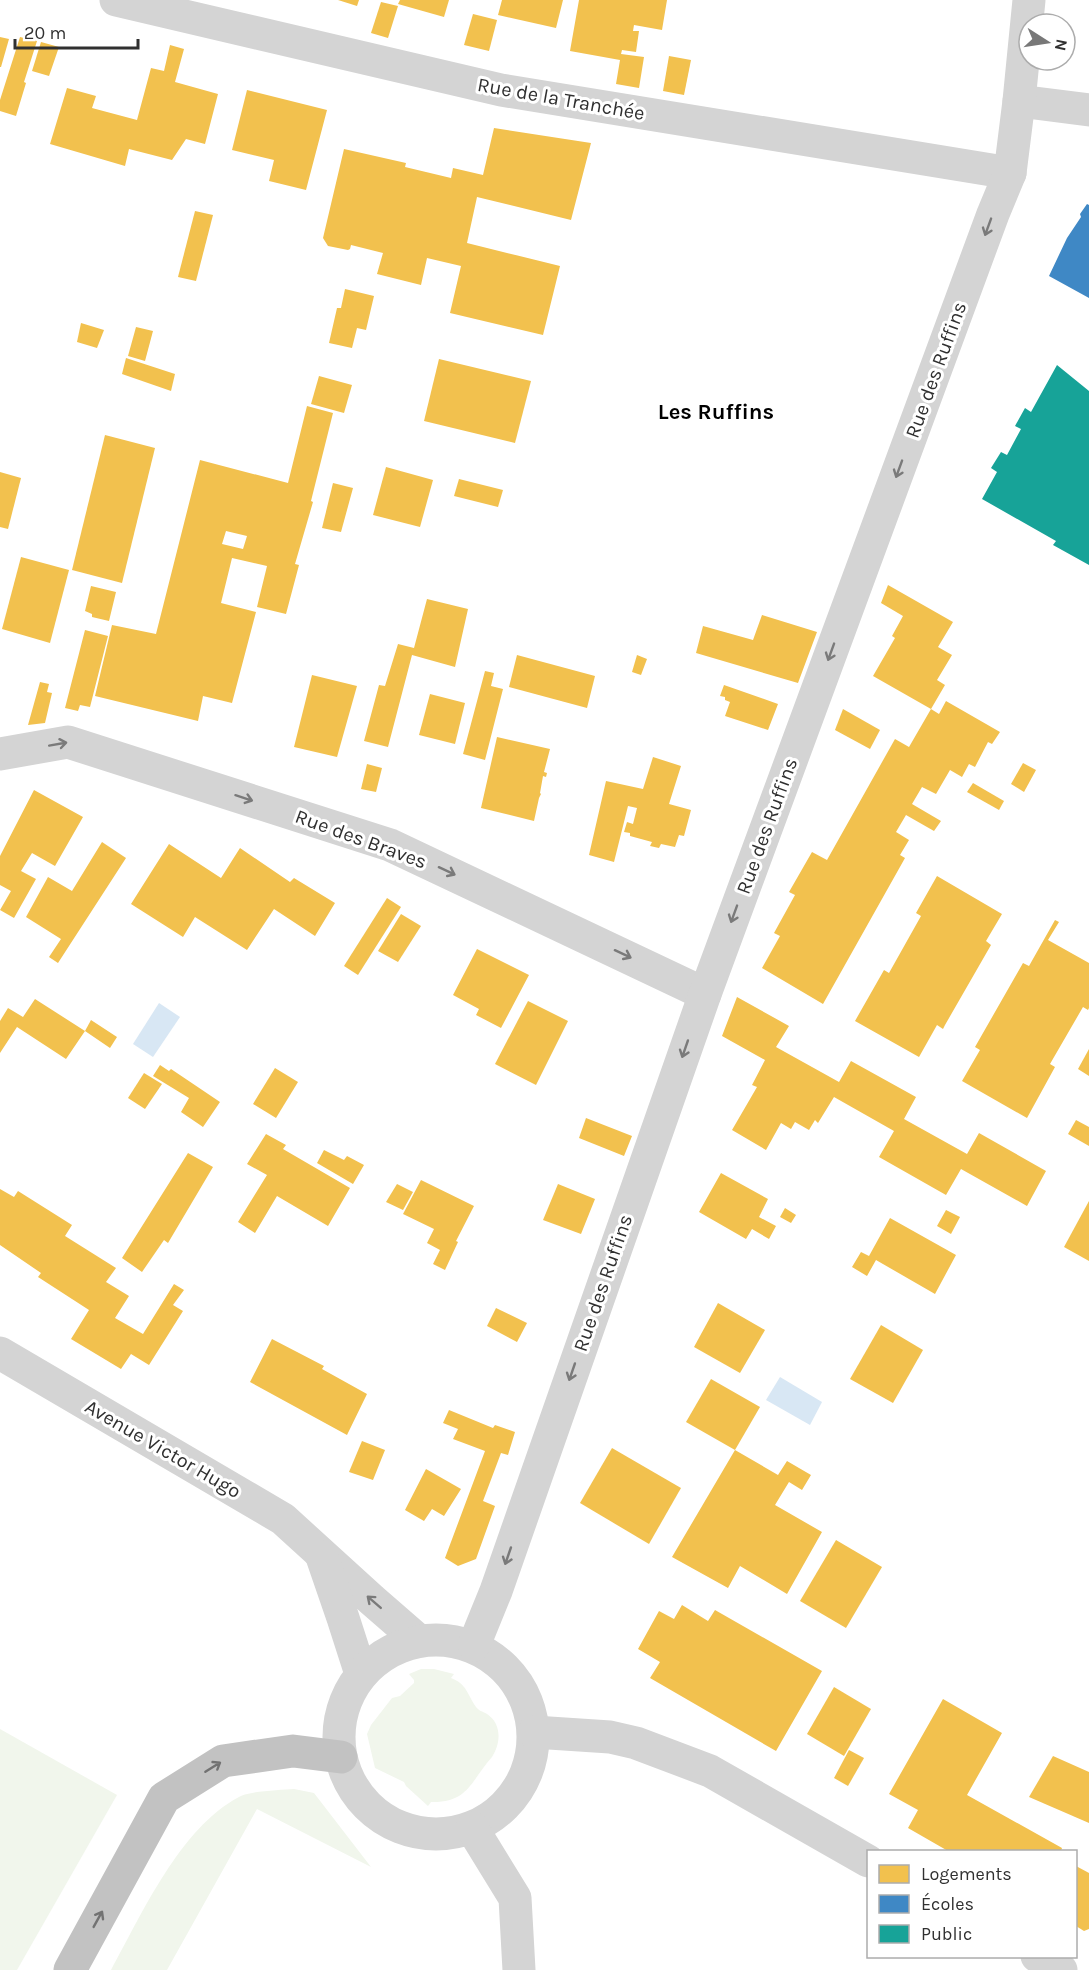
<svg xmlns="http://www.w3.org/2000/svg" width="1089" height="1970" font-family="Karla,sans-serif">
<style>
.green{fill:#f1f6ec}
.water{fill:#d8e7f4}
.homes{fill:#f2c14e;fill-rule:evenodd}
.schools{fill:#3f88c5}
.public{fill:#17a398}
.lines{fill:none;stroke-linecap:round;stroke-linejoin:round}
.minor{stroke:#d4d4d4;stroke-width:33}
.highway{stroke:#c2c2c2;stroke-width:33}
.oneway{stroke:#7a7a7a}
.oneway2{stroke:#727272}
.labels{text-anchor:middle;dominant-baseline:central;stroke-width:6;stroke-linejoin:round;paint-order:stroke}
.street-label{font-size:20px;fill:#303030;stroke:#fff}
.quarter-label{font-size:22px;font-weight:bold;fill:#000;stroke:#fff}
</style>
<rect width="100%" height="100%" fill="#fff"/>
<g class="green">
<path d="M421 1669H434L454 1674 451 1678C467 1684 467 1694 476 1707 479 1711 482 1711 487 1714 502 1724 501 1743 492 1757 471 1780 469 1803 431 1802L428 1806 406 1786 404 1782 375 1768 367 1734 371 1725 392 1698 400 1696 414 1683V1680L409 1674Z"/>
<path d="M0 1729 117 1795 17 1970H0Z"/>
<path d="M294 1789 314 1793 371 1867 257 1809 167 1970H111C142 1914 180 1828 239 1797 249 1791 281 1790 294 1789Z"/>
</g>
<g class="water">
<path d="M159 1003 180 1017 153 1057 133 1044Z"/>
<path d="M780 1377 822 1402 810 1425 766 1400Z"/>
</g>
<g class="homes">
<path d="M338 0H359L357 6Z"/>
<path d="M400 0H449L444 17 398 4Z"/>
<path d="M502 0H563L556 28 498 15Z"/>
<path d="M579 0H667L662 30 634 25 633 31H639L636 52 622 50 621 54 644 57 639 88 616 84 620 60 570 51Z"/>
<path d="M381 2 398 6 388 38 371 33Z"/>
<path d="M473 14 497 20 489 51 464 45Z"/>
<path d="M0 37 9 39 1 67H0Z"/>
<path d="M20 37 37 41 24 82 26 83 16 116 0 111V100Z"/>
<path d="M41 42 59 47 49 76 32 71Z"/>
<path d="M170 45 184 49 175 82 218 94 205 144 186 139 172 160 129 149 125 166 50 144 67 88 96 96 92 108 137 120 151 68 164 71Z"/>
<path d="M669 56 691 60 684 95 663 91Z"/>
<path d="M247 90 327 110 306 190 269 181 274 160 232 150Z"/>
<path d="M494 128 591 143 571 220 477 197 467 243 560 266 543 335 450 313 461 266 427 258 421 285 377 274 383 253 351 245 350 249 348 250 328 246 323 238 344 149 406 163 405 167 451 178 453 168 483 175Z"/>
<path d="M195 211 213 215 196 281 178 277Z"/>
<path d="M345 289 374 296 366 330 357 328 352 348 329 343 337 308H341Z"/>
<path d="M81 323 104 330 97 348 77 342Z"/>
<path d="M136 327 153 331 145 361 128 356Z"/>
<path d="M126 358 175 374 171 391 122 374Z"/>
<path d="M439 359 531 381 515 443 424 421Z"/>
<path d="M319 376 352 385 344 413 311 404Z"/>
<path d="M307 406 333 413 311 501 313 502 295 564 299 565 286 614 257 607 267 566 232 558 221 603 256 612 232 703 203 696 198 721 95 696 112 625 156 634 200 460 288 483ZM226 531 247 536 243 549 222 544Z"/>
<path d="M105 435 155 448 122 583 72 570Z"/>
<path d="M386 467 433 480 420 527 373 515Z"/>
<path d="M0 472 21 478 8 529 0 527Z"/>
<path d="M459 479 503 490 498 507 454 496Z"/>
<path d="M333 483 353 488 341 532 322 528Z"/>
<path d="M21 557 69 570 50 643 2 629Z"/>
<path d="M888 585 953 622 938 647 952 655 937 680 945 685 931 709 873 676 895 638 892 636 903 616 881 603Z"/>
<path d="M91 586 116 592 109 621 92 617V614L85 611Z"/>
<path d="M427 599 468 609 455 667 412 655 388 747 364 741 379 685 385 686 398 644 414 648Z"/>
<path d="M762 615 817 632 798 683 696 653 703 626 753 640Z"/>
<path d="M85 630 108 636 90 707 80 705 78 711 65 708Z"/>
<path d="M517 655 595 676 587 708 509 687Z"/>
<path d="M637 655 647 659 641 675 632 672Z"/>
<path d="M485 671 494 673 491 686 503 689 485 760 463 754Z"/>
<path d="M312 675 357 686 337 757 294 747Z"/>
<path d="M40 682 49 684 47 692 52 693 45 723 28 725Z"/>
<path d="M724 685 778 704 768 730 725 716 730 702 725 700V697L720 696Z"/>
<path d="M430 694 465 703 455 744 419 735Z"/>
<path d="M946 701 1000 732 992 744 988 742 975 767 969 764 962 777 950 770 936 794 922 787 912 804 941 821 934 831 906 815 896 832 909 840 900 855 905 858 823 1004 762 968 780 936 774 933 795 895 789 892 812 852 827 860 895 739 909 747 931 709 939 714Z"/>
<path d="M843 709 880 730 870 749 835 730Z"/>
<path d="M497 737 550 749 544 772 547 773 546 777 543 776 540 793 541 794 539 798 534 821 481 808Z"/>
<path d="M653 757 681 766 669 804 691 810 684 836 679 835 675 847 661 844 659 848 650 846 652 842 630 836V833L624 832 627 822 633 824 637 808 628 806 614 862 589 855 606 781 643 789Z"/>
<path d="M1023 763 1036 770 1024 792 1011 784Z"/>
<path d="M367 764 382 768 376 792 361 789Z"/>
<path d="M973 783 1004 801 999 810 967 792Z"/>
<path d="M34 790 83 817 55 866 32 853 21 871 36 879 14 918 0 910 11 891 0 885V856Z"/>
<path d="M102 842 126 858 58 963 49 957 61 939 26 917 48 877 72 891Z"/>
<path d="M169 844 221 878 240 848 290 882 294 878 335 903 315 936 274 909 247 950 195 917 183 937 131 904Z"/>
<path d="M937 876 1002 914 986 941 991 945 945 1025 943 1029 937 1025 919 1057 855 1021 884 970 889 973 921 916 916 913Z"/>
<path d="M387 898 401 907 358 975 344 966Z"/>
<path d="M401 914 421 926 398 962 378 951Z"/>
<path d="M1055 920 1059 922 1048 940 1089 963V1008L1088 1010 1083 1007 1050 1064 1055 1067 1027 1118 962 1081 980 1050 975 1047 1023 963 1029 966Z"/>
<path d="M477 949 529 975 501 1028 476 1015 479 1009 453 995Z"/>
<path d="M737 997 789 1026 776 1047 839 1082 851 1061 916 1097 904 1119 967 1154 979 1133 1046 1171 1027 1206 961 1169 946 1195 879 1157 894 1131 834 1097 818 1123 815 1120 809 1130 795 1122 791 1129 781 1123 766 1150 732 1130 757 1087 752 1085 765 1060 722 1036Z"/>
<path d="M35 999 85 1031 66 1059 17 1027 0 1053V1021L8 1008 23 1017Z"/>
<path d="M528 1001 568 1021 536 1085 495 1064Z"/>
<path d="M91 1020 117 1037 110 1048 85 1031Z"/>
<path d="M1089 1049V1076L1078 1069Z"/>
<path d="M160 1065 169 1071 171 1069 220 1102 203 1127 181 1112 189 1098 153 1076Z"/>
<path d="M275 1068 298 1082 276 1118 253 1104Z"/>
<path d="M144 1073 162 1084 145 1109 128 1098Z"/>
<path d="M586 1118 632 1136 624 1156 579 1138Z"/>
<path d="M1076 1120 1089 1127V1146L1068 1134Z"/>
<path d="M266 1134 286 1145 283 1149 350 1188 328 1226 277 1196 255 1233 238 1222 267 1175 247 1164Z"/>
<path d="M324 1150 344 1160 347 1156 364 1165 353 1184 317 1163Z"/>
<path d="M188 1153 213 1167 168 1243 164 1240 142 1272 122 1258Z"/>
<path d="M721 1173 768 1199 759 1217 776 1226 769 1239 752 1229 746 1239 699 1212Z"/>
<path d="M421 1180 474 1206 456 1241 458 1242 445 1270 433 1264 440 1250 427 1243 434 1229 403 1214Z"/>
<path d="M397 1184 413 1192 403 1210 386 1202Z"/>
<path d="M558 1184 595 1199 581 1234 543 1220Z"/>
<path d="M0 1189 14 1197 18 1191 72 1225 65 1236 116 1268 106 1282 129 1296 115 1318 143 1334 174 1284 184 1290 173 1305 183 1311 149 1365 131 1354 121 1369 71 1339 89 1310 38 1277 41 1273 0 1245Z"/>
<path d="M1089 1201V1261L1064 1247Z"/>
<path d="M785 1208 796 1215 791 1223 780 1217Z"/>
<path d="M946 1210 960 1217 951 1234 937 1226Z"/>
<path d="M890 1218 956 1255 935 1294 876 1260 867 1276 852 1267 861 1252 869 1256Z"/>
<path d="M718 1303 765 1330 740 1373 694 1347Z"/>
<path d="M496 1308 527 1323 517 1342 487 1326Z"/>
<path d="M881 1325 923 1350 893 1403 850 1379Z"/>
<path d="M272 1339 324 1366 322 1369 367 1394 347 1435 250 1382Z"/>
<path d="M711 1379 760 1407 735 1450 686 1422Z"/>
<path d="M449 1410 493 1428 495 1425 515 1432 508 1455 501 1453 483 1501 495 1506 476 1559 458 1566 445 1558 485 1451 453 1439 458 1429 443 1423Z"/>
<path d="M362 1441 385 1450 373 1480 349 1472Z"/>
<path d="M612 1448 681 1488 649 1544 580 1503Z"/>
<path d="M735 1450 778 1475 787 1461 811 1475 802 1490 789 1482 775 1505 822 1532 787 1594 740 1566 728 1588 672 1557Z"/>
<path d="M426 1469 461 1489 444 1516 432 1509 424 1521 405 1510Z"/>
<path d="M836 1540 882 1567 846 1628 800 1601Z"/>
<path d="M682 1605 708 1621 715 1610 822 1671 776 1751 650 1678 660 1662 638 1649 659 1611 674 1619Z"/>
<path d="M834 1687 871 1709 844 1756 807 1734Z"/>
<path d="M943 1699 1002 1733 967 1795 1062 1848 1061 1851H948L908 1828 918 1810 889 1794Z"/>
<path d="M849 1750 864 1758 848 1786 834 1778Z"/>
<path d="M1053 1756 1089 1772V1823L1029 1797Z"/>
<path d="M1076 1866 1089 1873V1929L1084 1931 1076 1926Z"/>
</g>
<path class="schools" d="M1087 204 1089 205V298L1049 276 1067 238 1081 217 1080 214Z"/>
<path class="public" d="M1057 365 1089 391V565L1053 545 1056 541 982 499 997 472 991 468 1001 452 1007 455 1021 429 1015 426 1025 408 1031 412Z"/>
<g class="lines">
<g class="minor">
<path d="M116 0 501 90 1010 173"/>
<path d="M1019 101 1089 110"/>
<path d="M0 754 68 742 390 845 705 994"/>
<path d="M0 1353 283 1519 372 1600 418 1640"/>
<path d="M322 1557 343 1618 361 1674"/>
<circle cx="436" cy="1737" r="97"/>
<path d="M474 1645 496 1591 705 994 993 214 1010 173 1019 101 1029 0"/>
<path d="M534 1732 610 1737 636 1743 710 1771 868 1861"/>
<path d="M472 1828 515 1898 519 1970"/>
<path d="M1037 1956 1061 1970"/>
</g>
<path class="highway" d="M70 1970 164 1798 223 1761 293 1751 341 1757"/>
</g>
<defs><path id="oneway-shaft" d="M-6 0H5M1.5-3L5.5 0L1.5 3" fill="none" stroke-width="1.6" stroke-linecap="round" stroke-linejoin="round" transform="scale(1.5)"/></defs>
<g class="oneway">
<use href="#oneway-shaft" transform="translate(988 227) rotate(110)"/>
<use href="#oneway-shaft" transform="translate(899 469) rotate(110)"/>
<use href="#oneway-shaft" transform="translate(831 652) rotate(110)"/>
<use href="#oneway-shaft" transform="translate(58 744) rotate(-10)"/>
<use href="#oneway-shaft" transform="translate(244 798) rotate(18)"/>
<use href="#oneway-shaft" transform="translate(447 871) rotate(25)"/>
<use href="#oneway-shaft" transform="translate(734 914) rotate(110)"/>
<use href="#oneway-shaft" transform="translate(623 954) rotate(25)"/>
<use href="#oneway-shaft" transform="translate(685 1049) rotate(109)"/>
<use href="#oneway-shaft" transform="translate(572 1372) rotate(109)"/>
<use href="#oneway-shaft" transform="translate(508 1556) rotate(109)"/>
<use href="#oneway-shaft" transform="translate(374 1602) rotate(-139)"/>
</g>
<g class="oneway2">
<use href="#oneway-shaft" transform="translate(213 1767) rotate(-32)"/>
<use href="#oneway-shaft" transform="translate(98 1919) rotate(-61)"/>
</g>
<g class="labels">
<g class="street-label">
<text transform="translate(561 99) rotate(10)">Rue de la Tranchée</text>
<text transform="translate(936 370) rotate(-70)">Rue des Ruffins</text>
<text transform="translate(767 826) rotate(-70)">Rue des Ruffins</text>
<text transform="translate(361 839) rotate(20)">Rue des Braves</text>
<text transform="translate(603 1283) rotate(-71)">Rue des Ruffins</text>
<text transform="translate(163 1449) rotate(30)">Avenue Victor Hugo</text>
</g>
<g class="quarter-label">
<text x="716" y="412">Les Ruffins</text>
</g>
</g>
<rect x="867" y="1850" width="210" height="108" fill="#ffffff" stroke="#acacac" stroke-width="1.5"/>
<rect x="879" y="1865" width="30" height="18" fill="#f2c14e" stroke="#acacac" stroke-width="1.5"/>
<text x="921" y="1880" font-size="18" fill="#303030">Logements</text>
<rect x="879" y="1895" width="30" height="18" fill="#3f88c5" stroke="#acacac" stroke-width="1.5"/>
<text x="921" y="1910" font-size="18" fill="#303030">Écoles</text>
<rect x="879" y="1925" width="30" height="18" fill="#17a398" stroke="#acacac" stroke-width="1.5"/>
<text x="921" y="1940" font-size="18" fill="#303030">Public</text>
<g transform="translate(1047 42) rotate(102)"><circle r="28" fill="#ffffff" stroke="#acacac" stroke-width="1.5"/>
<path d="M0-4.5L10 22L0 15L-10 22Z" fill="#787878"/>
<text y="-9" font-size="16" font-weight="bold" text-anchor="middle" fill="#303030">N</text>
</g>
<path d="M15 39v9h123v-9" fill="none" stroke="#303030" stroke-width="3"/>
<text x="24" y="39" font-size="18" fill="#303030" stroke="#ffffff" stroke-width="4.5" paint-order="stroke">20 m</text>
</svg>
